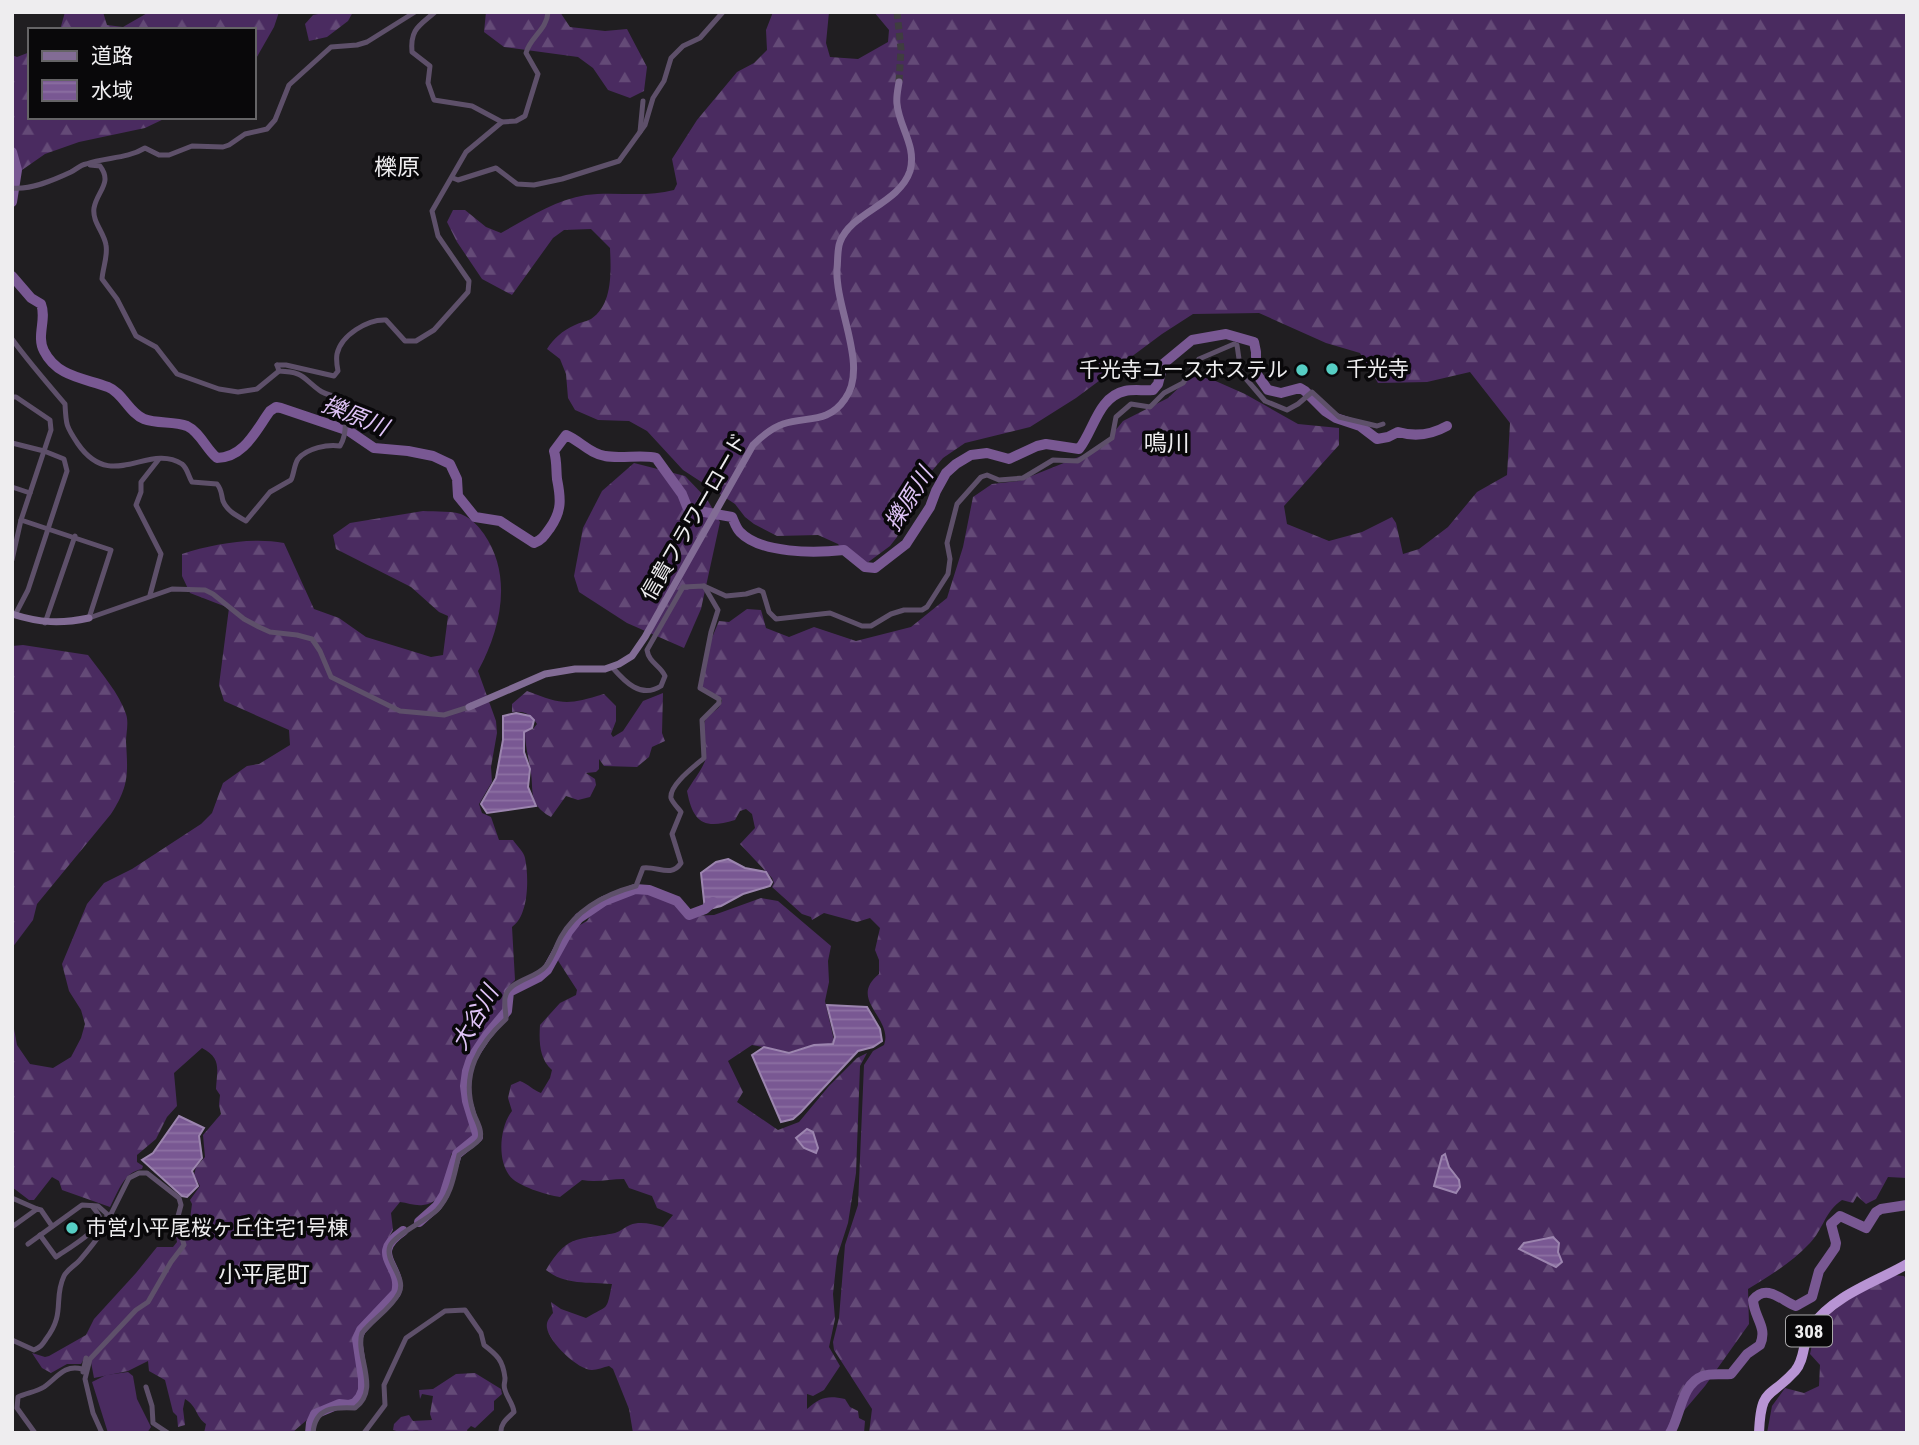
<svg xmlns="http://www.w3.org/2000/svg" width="1919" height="1445" font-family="'Roboto Condensed','Noto Sans JP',sans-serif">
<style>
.forest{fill:url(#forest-firs)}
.garden{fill:#4a2b60}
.water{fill:url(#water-rules);stroke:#9c85af;stroke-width:2}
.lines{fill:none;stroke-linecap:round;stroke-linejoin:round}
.river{stroke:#795893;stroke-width:10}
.secondary-tunnel{stroke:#3f3d40;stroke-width:7;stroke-dasharray:7 3.5;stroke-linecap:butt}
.street{stroke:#5e506a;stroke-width:5}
.secondary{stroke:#826c95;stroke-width:7}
.highway{stroke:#b894d4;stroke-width:10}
.poi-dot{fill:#56cec4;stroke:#09080a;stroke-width:2.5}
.labels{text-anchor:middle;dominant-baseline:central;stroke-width:7;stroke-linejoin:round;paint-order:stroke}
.shield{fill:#09080a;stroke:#a9a8aa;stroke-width:2}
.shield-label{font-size:19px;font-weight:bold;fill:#eeedef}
.poi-label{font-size:21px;fill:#eeedef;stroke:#09080a;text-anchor:start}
.street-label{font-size:21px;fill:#eeedef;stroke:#09080a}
.neighbourhood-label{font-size:23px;fill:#eeedef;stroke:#09080a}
.water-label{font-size:23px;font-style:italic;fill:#dfc3f7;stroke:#09080a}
</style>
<defs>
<pattern id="forest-firs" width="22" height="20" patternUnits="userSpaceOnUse" patternTransform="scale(1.75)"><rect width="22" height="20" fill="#4a2b60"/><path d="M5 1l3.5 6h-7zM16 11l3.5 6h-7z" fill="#644a77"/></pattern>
<pattern id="water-rules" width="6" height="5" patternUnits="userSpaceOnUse" patternTransform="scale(1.75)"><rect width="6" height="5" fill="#795893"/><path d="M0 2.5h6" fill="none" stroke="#8c70a2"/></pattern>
</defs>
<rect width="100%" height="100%" fill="#201e21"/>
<g class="forest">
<path d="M65 12H103L107 25 123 27 149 12H279L274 27 254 62V30H60Z"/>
<path d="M329 12H353L348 21 327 37 309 41 305 24 313 15Z"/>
<path d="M486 12H560L570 27 605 31 627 29 647 67 644 91 630 98 608 90 593 68 578 57 504 47 484 32Z"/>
<path d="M773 12H829L826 43 830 57 858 59 888 42 889 30 874 12H1907V1178L1888 1177 1876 1199 1866 1204 1857 1196 1853 1203 1842 1200C1825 1211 1823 1230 1810 1243 1791 1263 1771 1275 1748 1289L1749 1324 1705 1386 1665 1433H869L872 1409 834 1350 833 1342 839 1318 845 1245 858 1205 864 1065 873 1051 884 1045C894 1018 847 1000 879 974V960L875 950 880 928 870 918 857 922 824 913 812 920 811 917 802 914 772 887 774 883 772 878 740 844 755 828 752 814 746 809 740 811 735 820C703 830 693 822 687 791 692 782 701 771 705 761 709 748 700 733 705 721 709 711 720 712 722 700L704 690 701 685 711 640 719 621 729 622 747 609 761 610 766 628 789 637 814 627 856 641 911 627 947 598 963 547 973 497 992 484 1019 481 1101 448 1123 421 1168 398 1188 379 1202 375 1245 394 1298 424 1339 428V445L1284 506 1287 524 1329 541 1362 532 1392 517 1396 523 1403 554 1419 549 1448 527 1477 492 1507 475 1510 423 1470 372 1427 382 1378 383 1360 353 1326 343 1259 313 1193 314 1162 334 1076 398 1030 427 965 443 943 458 917 488 897 537 890 546 863 566 849 558 838 544 818 535 777 536 754 524 745 517 735 504 683 470 647 431 629 421 598 420 575 410 568 398 566 374 560 359 547 349C554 338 562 331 575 325 580 322 586 322 591 319 613 305 611 271 610 248L591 229 564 230 553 238 512 295 482 279 457 242 447 222 453 210H465L486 227 501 233C528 218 555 200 586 195 615 191 644 198 674 190L677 184 672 159 697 120 737 72 754 63 767 50 766 30Z"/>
<path d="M30 52V117H168L145 128 79 142 45 154 12 177V55L17 57Z"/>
<path d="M634 463 685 476 707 499 720 522 701 609 684 648 627 623 579 592 574 576 583 528 602 491Z"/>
<path d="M423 511C435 512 455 510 465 516 473 520 479 527 484 534 513 576 501 629 478 671L496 721 497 733 491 767 492 782 479 804 482 813 491 817 499 840H513C517 846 524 852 525 858 529 877 529 916 512 927L515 980C496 998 509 1002 500 1018 496 1025 488 1027 485 1033 459 1075 458 1088 474 1135L451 1154C448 1173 448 1202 423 1205 415 1206 408 1203 400 1202L391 1213 393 1230 383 1249 395 1283V1290L356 1333C356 1353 366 1386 354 1401 321 1406 316 1412 292 1433H204L206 1424C195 1416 198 1407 185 1399L183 1409 185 1425 178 1427 177 1416 173 1412 165 1380 149 1371 148 1361 128 1371 94 1378 91 1362 85 1357 81 1364H67L51 1373 42 1368 32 1353 45 1357 49 1356 86 1335 94 1319 136 1273 157 1247H173L177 1242 176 1236 182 1228 189 1227 192 1204 190 1200 200 1186 194 1175 196 1167 205 1157 203 1135 221 1114 219 1105 220 1095 216 1089C217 1070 222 1058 202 1048L174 1073 177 1106 167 1117 156 1139 137 1155V1162L143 1166 142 1169C124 1172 118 1192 110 1207L62 1190 59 1181 52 1177 34 1200H29L12 1187V1028L14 1029 17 1045 30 1064 53 1068 71 1057 81 1038 85 1024 81 1010 69 991 62 964 87 904 104 883 132 869 201 824 212 813 223 783 247 766 259 764 290 745 289 730 224 701 219 685 229 608 190 593 182 576V554C213 544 251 537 284 543L314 609 339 618 366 637 431 657 443 655 448 616 439 612 411 587 336 549 333 535 350 523Z"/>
<path d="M23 645 88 655C101 673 119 693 126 714 129 723 126 733 126 742 128 774 129 786 111 814L37 904 33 920 12 948V646Z"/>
<path d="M527 691C563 705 567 705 604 694L616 706V721L611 734 613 737 623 731 643 701 663 693 662 733 665 741 652 747 649 757 637 767 604 766 599 759V769L596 772 586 773 595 779 596 785 590 797 578 800 566 796 551 817C526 803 535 790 530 767 528 755 525 745 525 732L533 729 537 724C530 713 524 711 512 712V704Z"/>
<path d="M635 891C658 892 672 899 687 916L714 915 761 898 778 901 831 946 828 961 829 982 825 1001 834 1040 832 1044 813 1045 789 1052 752 1045 728 1061 743 1092 737 1102 778 1130 799 1122 829 1086 857 1058 867 1053 860 1066 856 1173 848 1223 837 1257 833 1294 835 1319 829 1347 840 1366 824 1390 813 1396 807 1394V1409C820 1397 828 1395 845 1399L850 1407 858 1411 859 1418 865 1421 864 1433H633L629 1409 613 1369 609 1366C604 1367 597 1370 592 1370 578 1370 549 1342 547 1328 546 1322 549 1318 553 1313L551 1302 561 1309 586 1318C609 1304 606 1313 612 1284 589 1282 564 1285 546 1270 569 1233 576 1241 615 1233 621 1231 625 1227 630 1225 640 1221 652 1224 663 1227L673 1215 657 1208 652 1196 629 1188 624 1179C610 1179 596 1183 582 1180L560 1197C547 1195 516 1186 509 1175 497 1159 500 1126 512 1111L508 1098 511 1085 520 1081C528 1084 533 1090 541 1093L550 1078 552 1070C539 1059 539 1041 540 1025L560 1003 576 995 577 990 557 959 573 929 587 921 597 906Z"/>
<path d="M1893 1275 1904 1276 1907 1281V1433H1767L1772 1406 1785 1388 1804 1393 1819 1386 1820 1365 1810 1354C1812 1347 1812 1338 1815 1331 1827 1310 1871 1285 1893 1275Z"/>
<path d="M475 1373 501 1389 502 1394 494 1401V1410L475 1428 471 1426 467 1430 468 1433H420L419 1431C409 1430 403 1434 393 1430L394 1424 401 1417 409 1415 413 1421 432 1420 430 1414 433 1396 422 1394 420 1399 419 1390 433 1389 456 1374Z"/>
</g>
<path class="garden" d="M128 1372 133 1376 137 1399 151 1427 147 1433H108L92 1382 106 1375Z"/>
<g class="water">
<path d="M516 713 530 716 534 720 532 728 524 732V752L530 769 528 787 536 806 487 813 481 804 496 778 503 740V716Z"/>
<path d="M728 859 745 868 766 872 772 882 770 886 743 894 721 906 705 910 701 873 716 862Z"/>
<path d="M827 1005 867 1007 880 1029 882 1041 873 1047 858 1051 801 1112 793 1119 781 1122 752 1055 764 1047 789 1053 814 1045 833 1044 835 1037Z"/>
<path d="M179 1116 204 1128 199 1136 202 1158 192 1171 198 1186 187 1197 182 1196 142 1160 153 1153Z"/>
<path d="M807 1129 813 1132 818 1148 816 1153 804 1148 796 1138Z"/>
<path d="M1445 1154 1449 1167 1459 1180 1460 1187 1456 1193 1434 1186 1442 1156Z"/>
<path d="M1553 1237 1559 1243 1558 1252 1562 1262 1556 1267 1519 1249 1524 1243Z"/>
</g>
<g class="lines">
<g class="river">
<path d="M12 152 17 170 12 202"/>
<path d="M12 276 31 298 41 304C47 319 36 336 44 351 57 377 84 378 108 387 123 393 129 413 144 419 157 424 174 421 187 426 200 432 206 449 217 458 244 458 256 430 270 411L276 407 281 408 349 431 374 448 408 451 433 456 450 464 457 479 458 496 475 517 500 521 534 543C542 540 545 535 550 528 562 511 561 499 557 479 556 470 557 461 554 451L566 435C579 440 590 454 605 456 619 459 646 454 656 458L682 494 688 509 732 517C734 521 736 528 740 532 761 554 815 553 844 550L865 567 875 568 906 544 930 507 936 491 946 473 956 464 971 455 987 453 1009 459 1037 446 1046 444 1079 449C1094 430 1098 397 1125 391 1134 389 1144 391 1153 390L1158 384 1163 364 1192 340 1226 334 1254 342 1256 352V373L1268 390 1281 393 1300 388 1305 391 1325 411 1336 418 1360 426 1377 439 1388 437 1398 432C1415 437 1431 435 1447 426"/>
<path d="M419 1222 437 1206 444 1195 457 1154 478 1137 467 1101 465 1086 467 1071 471 1059 487 1035 507 1011 509 992 539 977 547 970 568 932 579 918 604 901 635 889 649 890 677 901 689 915 705 909 713 902"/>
<path d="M310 1433 311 1423 315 1414 339 1404 349 1405 355 1403 360 1397 363 1390V1379L357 1339 361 1330 396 1293C404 1265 367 1256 403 1231"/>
<path d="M1670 1433C1681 1415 1681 1384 1703 1376 1711 1373 1722 1375 1731 1374L1747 1354 1760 1345C1768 1327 1754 1318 1753 1300 1767 1283 1782 1301 1796 1306L1812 1297 1819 1271 1835 1248 1836 1243 1831 1224 1840 1216 1866 1228 1876 1212 1881 1209 1907 1205"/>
</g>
<path class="secondary-tunnel" d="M897 12 901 49 899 82"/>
<g class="street">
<path d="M435 12C419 26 410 29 412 52L430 66 428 83 434 100 472 106 502 122"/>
<path d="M640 132 643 101"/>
<path d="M90 165 100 166C113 183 97 191 94 208 92 222 104 232 106 245 108 256 103 267 102 279L117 299 136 336 156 347 177 374 219 389 238 392 257 389 279 371"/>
<path d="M453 178 458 180 496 168 517 184 534 185 562 179 619 161 645 125 653 98 664 81 671 58 683 46 700 38 723 12"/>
<path d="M12 188C31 190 54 180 71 172 77 169 80 165 86 164 106 157 127 159 145 148L159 155H169L192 146 223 147 229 145 245 134 267 129 275 120 289 85 331 47 357 45 367 42 415 12"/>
<path d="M12 339C28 361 47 383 65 404 66 425 66 426 78 444 112 493 148 442 182 464 188 469 188 476 192 482L217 484C222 490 221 494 223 501 227 511 237 516 246 521L270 492 291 480C294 474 294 465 298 459 307 448 328 444 340 446 348 433 346 412 341 398 335 396 325 395 319 390 302 377 303 372 279 371L277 365"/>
<path d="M277 365H286L334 376 338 371C337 366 336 360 337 354 341 335 368 319 386 320L405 341H416L434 330 468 292 469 281 438 236 432 211 466 152 502 122 516 121 525 116 538 74 526 53C530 37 547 30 548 12"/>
<path d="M12 397H16L50 420 51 430 44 451 64 459 67 471 28 590 15 615"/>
<path d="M12 443 44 451 21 520 12 560"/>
<path d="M12 487 30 493"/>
<path d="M21 520 111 550 89 618"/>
<path d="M150 595 161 554 136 505 141 492V482L159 459"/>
<path d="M89 618 172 589 205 590 213 594 244 619 259 627 270 632 297 635 312 639 320 651 331 677 400 711 444 715 469 707"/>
<path d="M45 623 75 536"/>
<path d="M612 667C625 682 641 699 661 686L665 676C660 665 649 663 647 650L683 587 704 586 726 596 746 594 759 590 763 592 769 612 776 619 830 613 862 626H871L891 614 904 610H922L927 607 948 574 950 559 947 543 957 504 981 477 987 475 999 480 1023 478 1053 460 1078 461 1112 438 1116 417 1131 404 1150 407 1164 393 1183 383 1199 359 1234 344 1237 345 1241 373 1265 401 1287 410 1298 404 1312 392 1339 417 1377 426 1383 424"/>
<path d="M12 1198 37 1209"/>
<path d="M12 1227 37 1209 41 1210 52 1226"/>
<path d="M40 1235 56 1257C66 1250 97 1232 100 1220 101 1216 95 1210 92 1206"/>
<path d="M12 1340 34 1350C41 1347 42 1345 46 1339 66 1313 53 1299 64 1276 67 1270 74 1266 79 1261 89 1249 107 1230 107 1214L98 1206 82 1205 28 1244"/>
<path d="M83 1372 86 1358"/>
<path d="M146 1387 152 1406 153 1423 168 1433"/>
<path d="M35 1433 17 1408 18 1397C26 1393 36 1392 44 1387 57 1378 64 1364 82 1369"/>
<path d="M102 1433 93 1413 85 1379 90 1359 136 1310 148 1302 171 1262 184 1245 177 1220 181 1205 179 1198 147 1173H139L129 1178 106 1224"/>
<path d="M313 1433C315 1407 334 1407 355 1408 381 1389 355 1357 362 1333 373 1319 391 1309 399 1293 407 1277 384 1261 390 1246 394 1235 426 1221 437 1210 452 1194 454 1175 459 1155 465 1150 478 1144 480 1138 483 1130 475 1119 473 1111 461 1073 479 1044 506 1019 506 1012 504 1005 505 998 508 980 536 979 546 966 553 957 556 946 561 937 577 909 606 894 636 886L643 868C658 866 671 878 681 863L672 834 681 812C678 808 672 802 671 798 669 785 695 766 704 758L702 720 719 703V699L700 688 711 632 718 610 704 586"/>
<path d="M364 1433 385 1405 384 1385 406 1338 445 1311 465 1310 481 1333 484 1345C497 1355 503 1360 505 1378 505 1384 503 1384 505 1390 507 1398 513 1403 514 1412 508 1418 500 1423 501 1433"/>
</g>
<g class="secondary">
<path d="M12 614C40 623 61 624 89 618"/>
<path d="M469 707 545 674 575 669H605L619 664 632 656 645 637 753 445C762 436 771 428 783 424 807 416 828 424 845 399 869 367 835 308 837 269 838 261 837 250 840 242 851 212 899 204 910 171 917 146 899 127 897 104 896 97 898 89 899 82"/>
</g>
<path class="highway" d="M1759 1433C1761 1386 1769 1400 1795 1371 1806 1358 1802 1340 1812 1326 1834 1295 1876 1282 1907 1264"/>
</g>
<g class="poi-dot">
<circle cx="1332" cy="369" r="7"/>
<circle cx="1302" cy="370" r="7"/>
<circle cx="72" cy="1228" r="7"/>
</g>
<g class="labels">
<rect class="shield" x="1786" y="1315.5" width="46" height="31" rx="5"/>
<g class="shield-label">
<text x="1809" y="1331">308</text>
</g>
<g class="poi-label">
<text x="1346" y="369">千光寺</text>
<text x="1288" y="370" text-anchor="end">千光寺ユースホステル</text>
<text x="86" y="1228">市営小平尾桜ヶ丘住宅1号棟</text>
</g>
<g class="street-label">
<text transform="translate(694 517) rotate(-60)">信貴フラワーロード</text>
</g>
<g class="neighbourhood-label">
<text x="397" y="167">櫟原</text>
<text x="1167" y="443">鳴川</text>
<text x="264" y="1274">小平尾町</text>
</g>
<g class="water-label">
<text transform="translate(355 416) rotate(22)">擽原川</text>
<text transform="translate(909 499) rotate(-58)">擽原川</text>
<text transform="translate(475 1018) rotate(-60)">大谷川</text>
</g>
</g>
<rect width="1919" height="1445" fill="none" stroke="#eeedef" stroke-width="28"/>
<rect x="28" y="28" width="228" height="91" fill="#09080a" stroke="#656466" stroke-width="2"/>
<rect x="42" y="51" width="35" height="10" fill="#826c95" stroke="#656466" stroke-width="2"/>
<text x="91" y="63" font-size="21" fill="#eeedef">道路</text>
<rect x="42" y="80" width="35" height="21" fill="url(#water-rules)" stroke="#656466" stroke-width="2"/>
<text x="91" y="98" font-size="21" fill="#eeedef">水域</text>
</svg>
